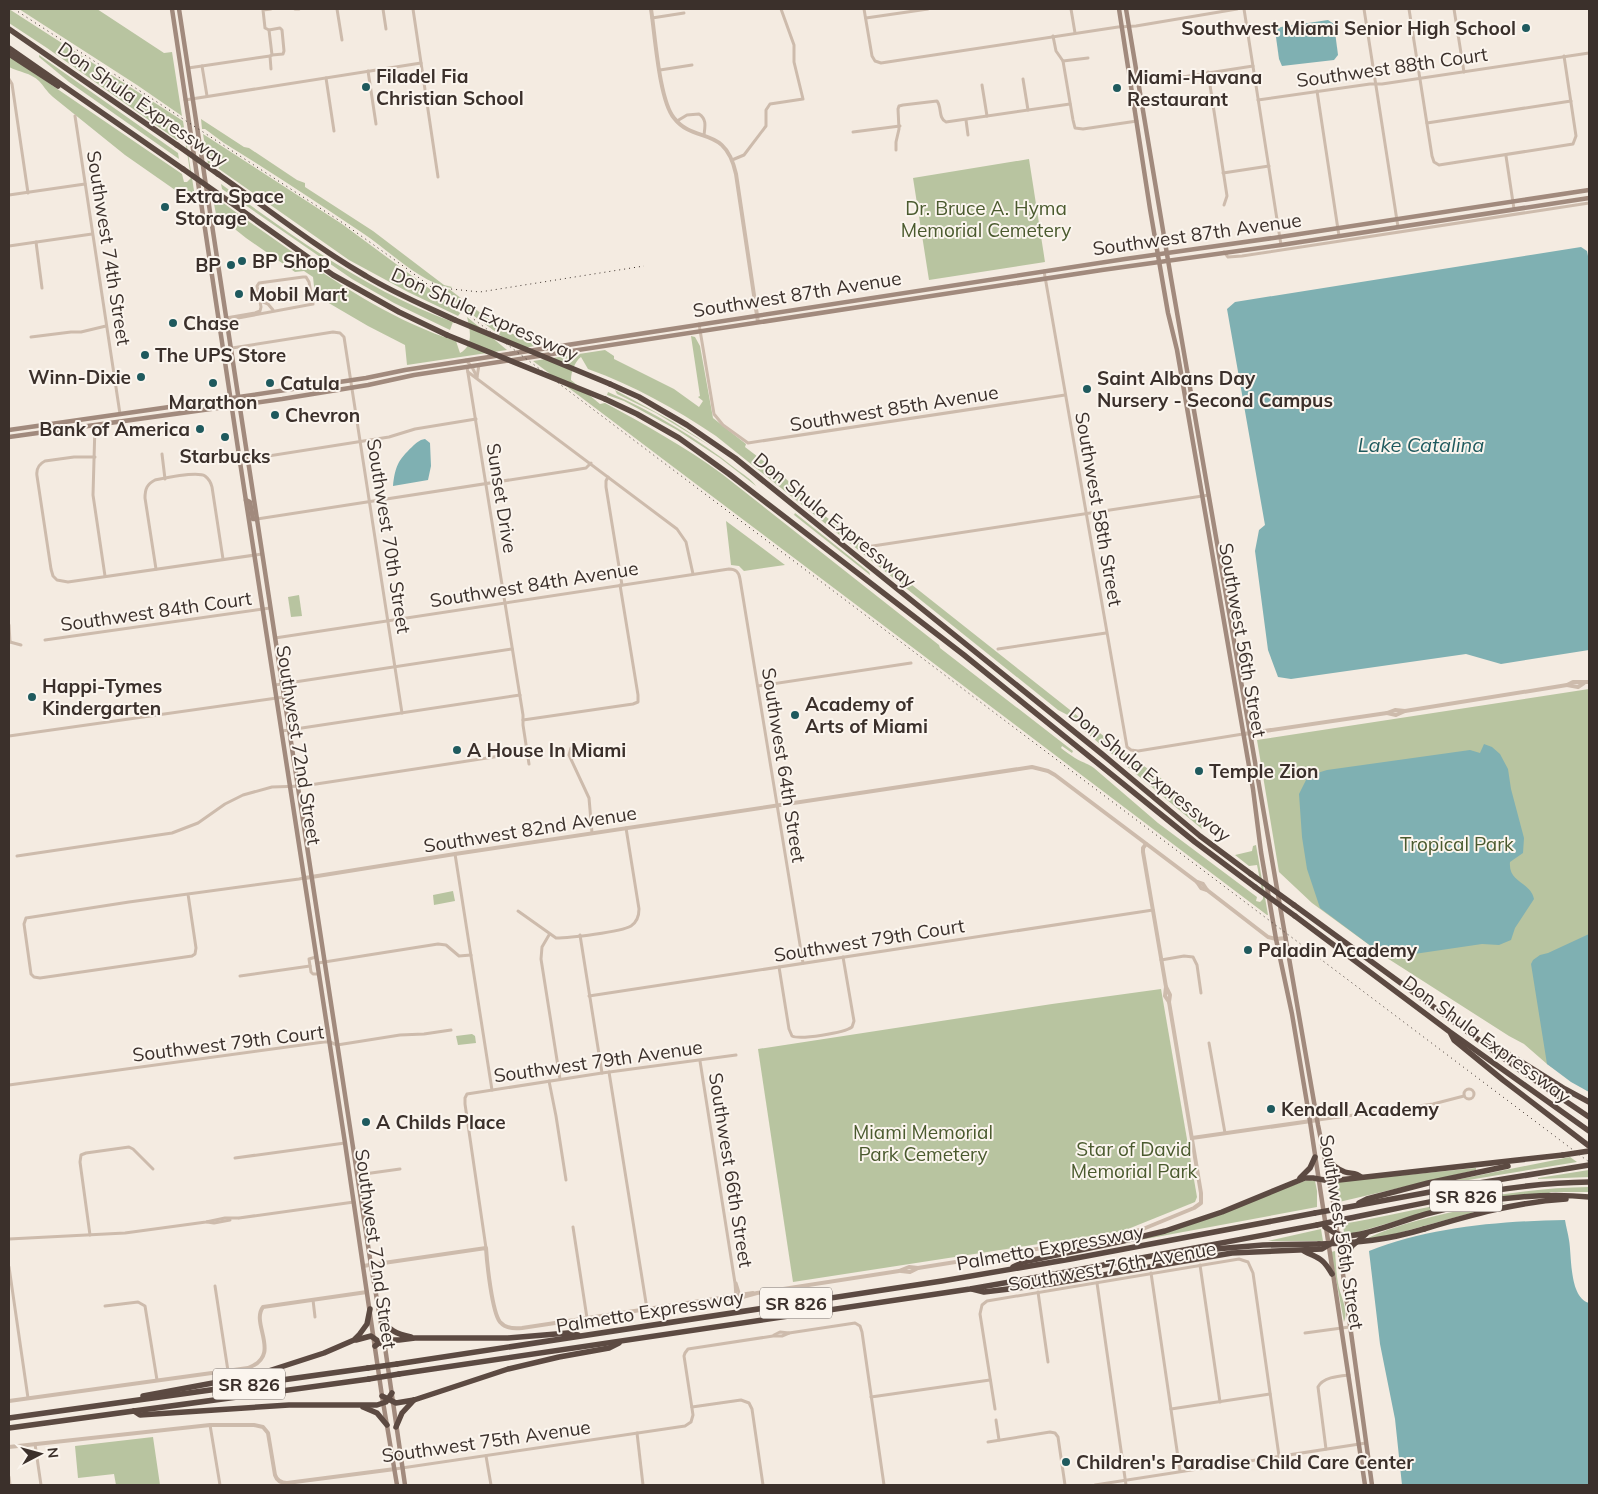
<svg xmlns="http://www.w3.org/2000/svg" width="1598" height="1494" font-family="Mulish,sans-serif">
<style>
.green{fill:#b8c4a0}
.water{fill:#7fb0b2}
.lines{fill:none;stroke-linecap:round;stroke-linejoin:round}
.minor{stroke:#cdbbac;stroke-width:3}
.tertiary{stroke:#cdbbac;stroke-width:4}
.secondary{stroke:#a18a7d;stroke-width:4.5}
.motorway{stroke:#5c4a42;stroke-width:5.5}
.rail{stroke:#3b302b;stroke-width:1;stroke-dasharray:1 4;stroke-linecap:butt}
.motorway-bridge{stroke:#5c4a42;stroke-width:5.5}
.poi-dot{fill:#1f5a5e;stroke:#fbf5ee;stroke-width:2}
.labels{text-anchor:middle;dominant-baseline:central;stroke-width:4;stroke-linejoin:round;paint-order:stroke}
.shield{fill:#fbf5ee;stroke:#756b66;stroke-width:1}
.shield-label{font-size:18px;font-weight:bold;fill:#3b302b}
.poi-label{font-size:19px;font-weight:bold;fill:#3b302b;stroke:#fbf5ee;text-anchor:start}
.street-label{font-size:19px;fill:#3b302b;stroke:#fbf5ee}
.park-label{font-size:19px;fill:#4a5a2e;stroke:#fbf5ee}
.water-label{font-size:20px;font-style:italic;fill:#1f5a5e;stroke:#fbf5ee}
</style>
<rect width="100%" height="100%" fill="#f4ebe1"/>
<g class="green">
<path d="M9 9 183 121 195 197 188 199 125 155 53 97C46 91 44 86 39 81 31 73 19 72 9 67V56L182 174 184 182H187L191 178 185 139 177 140 47 48 9 23Z"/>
<path d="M19 9H97L164 53 172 52 182 116 137 85Z"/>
<path d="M39 55 178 153 179 159 69 82 39 57Z"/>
<path d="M201 119 244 147 249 148 297 180 305 183V187L373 231 444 285 452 287 451 288C419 282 391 252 364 234 318 203 271 172 224 143L205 129H202Z"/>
<path d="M203 134 342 224 461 312 458 316 456 315 408 292 349 260 219 169 216 160 212 161 208 164Z"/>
<path d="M1029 159 1045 262 929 280 913 178Z"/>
<path d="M221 184C294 237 367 291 453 322L450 330 394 303 352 279 222 189Z"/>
<path d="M222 202C245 219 268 235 291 251 343 287 396 322 456 341L460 353C474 346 470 329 467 317L507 350 407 365 405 345 368 326 315 295 313 277 304 271 295 272 246 238 216 214 214 204Z"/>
<path d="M437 286 449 289 503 330 540 345 519 349 436 288Z"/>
<path d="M691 336 695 337 700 346 713 418 746 444 745 447 784 477 801 493V497L1084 721 1126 753 1166 782 1201 817 1202 829 1082 729 1084 727 1089 730 1081 722 1058 710 716 436C674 408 635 386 588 369L581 357C575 361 571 372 571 380L600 404 605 403C646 425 685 447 722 474L939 645 940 648 1073 751 1072 753 1062 746 1061 748C1065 751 1070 755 1075 758 1081 762 1087 763 1094 768L1158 823 1257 897 1256 901 1260 902 1263 899V895L1257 865 1249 866 1235 855 1252 851 1253 846 1256 845 1268 915H1267L533 361 605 350 614 356V359L674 389 699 407 703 401 698 397 700 396Z"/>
<path d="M615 390 672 421 712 447 656 413 617 394Z"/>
<path d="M608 392C654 412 697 438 736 469 743 474 752 480 756 486L720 458 677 430 624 401 607 395Z"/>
<path d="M784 507 794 515 795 513 869 572 870 574V575Z"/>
<path d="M726 521 785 565 744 571 739 566 731 565Z"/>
<path d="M299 595 302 616 291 617 288 597Z"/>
<path d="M1589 689V1092L1547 1064 1524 1044 1509 1036 1387 958 1312 903 1279 872 1257 740Z"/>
<path d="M453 891 455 901 434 905 433 895Z"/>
<path d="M1161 989 1197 1197 1195 1202 1123 1231 793 1282 758 1049 1052 1004Z"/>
<path d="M472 1034 475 1036 476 1043 458 1045 456 1036Z"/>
<path d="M1570 1157 1577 1162 1432 1186 1431 1185Z"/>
<path d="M1476 1168V1170L1339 1202 1335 1182Z"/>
<path d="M1589 1170V1177L1538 1179V1178Z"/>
<path d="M1310 1180 1315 1181 1317 1191V1207L1140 1240V1239L1305 1181Z"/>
<path d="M1589 1187V1192H1551L1549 1193 1445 1207 1354 1233H1344L1343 1224C1424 1209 1506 1188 1589 1187Z"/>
<path d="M1507 1203 1395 1234 1365 1240C1373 1235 1382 1232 1390 1229 1428 1216 1467 1208 1507 1203Z"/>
<path d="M1321 1229 1323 1241H1268Z"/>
<path d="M1335 1251C1336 1262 1336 1273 1338 1283 1340 1296 1349 1309 1344 1322L1331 1252Z"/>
<path d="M153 1437 160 1485H116L114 1474 78 1478 75 1446Z"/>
</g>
<g class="water">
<path d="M1328 20 1334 24 1338 55 1334 60 1282 66 1279 59 1275 30 1281 27Z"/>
<path d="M1581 247 1587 251 1589 261V650L1501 664 1466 654 1291 679 1278 677 1268 650 1255 551 1259 530 1265 525 1227 309 1235 302Z"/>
<path d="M425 439 430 443 431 466 428 480 393 486C395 467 398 460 412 447 416 443 419 440 425 439Z"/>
<path d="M1484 744 1492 747 1500 754 1508 769 1511 789 1524 838 1523 853 1510 862C1508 883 1531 882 1534 899L1515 928 1511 940 1499 945 1482 944 1387 958 1320 908 1307 869 1302 837 1299 794 1306 780 1314 774 1327 770 1470 750 1480 753Z"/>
<path d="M1589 934V1092L1571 1082 1547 1064 1531 964 1533 960 1540 955 1548 953Z"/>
<path d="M1565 1220C1566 1227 1568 1233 1569 1240 1572 1257 1569 1297 1589 1303V1485H1402L1395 1419 1380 1344 1369 1251C1430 1227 1500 1221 1565 1220Z"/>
</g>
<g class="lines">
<g class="minor">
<path d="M295 9H299"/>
<path d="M337 9 342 40"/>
<path d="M383 9 386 29"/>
<path d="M413 9 438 177"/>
<path d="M864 9 872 56 875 61 881 63 1118 27 1136 26 1237 9"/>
<path d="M1071 9 1075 33"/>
<path d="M1244 9 1281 245"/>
<path d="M1364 9 1398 227"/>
<path d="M1409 9 1432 156 1434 162 1439 165 1573 144 1576 136 1564 56"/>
<path d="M1454 9 1464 72"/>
<path d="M652 18 684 13"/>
<path d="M866 18 928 9"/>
<path d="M269 30 280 28 282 30 284 51 283 54 272 55"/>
<path d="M1053 36 1056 51 1063 61 1064 67 1073 120 1075 128 1083 129 1137 121"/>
<path d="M270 56 272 55 269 30 265 28 263 10 271 9"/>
<path d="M1063 61 1088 58"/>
<path d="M202 66 270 56 271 69"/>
<path d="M188 68 202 66 207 96"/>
<path d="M660 70 692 65"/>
<path d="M368 71 376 124"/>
<path d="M1208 72 1227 196 1224 205"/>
<path d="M326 78 334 131"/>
<path d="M9 79 12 84 28 193"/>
<path d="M1023 79 1028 110"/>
<path d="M982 85 987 116"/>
<path d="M1131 85 1253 66"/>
<path d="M1317 91 1339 236"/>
<path d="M185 100 421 63"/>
<path d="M1258 100 1370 84H1382L1589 53"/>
<path d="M75 116 120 414"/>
<path d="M966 120 968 135"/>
<path d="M677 121 687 115 699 114C707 119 705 127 704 135"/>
<path d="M1427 123 1571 101"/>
<path d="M853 132 900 126"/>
<path d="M896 150V142L899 129 898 109 899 106 903 105 937 101C942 107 938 118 946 122L1070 104"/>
<path d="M1506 156 1514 209"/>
<path d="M732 160 744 155 766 126V110L770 104 803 99 794 62V45L781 9"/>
<path d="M1223 173 1269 166"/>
<path d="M9 195 85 184"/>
<path d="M36 242 42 288"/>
<path d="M9 246 92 234"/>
<path d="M1224 252 1228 257 1242 256 1589 203"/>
<path d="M1044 271 1127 747 1131 750 1138 751 1243 734"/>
<path d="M261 301 268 304 273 310"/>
<path d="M226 318 255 313 260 311 261 307 257 286 259 283 303 277H306L309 282 313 304 227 320"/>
<path d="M699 324 714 414 723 425 748 443 1065 395"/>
<path d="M31 337 71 332H81L106 326"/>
<path d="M232 348 333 332 340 333 344 337 402 713"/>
<path d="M466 360 472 367 477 377"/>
<path d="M467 367 523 715V725L529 764"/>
<path d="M468 372 677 529 686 542 693 574"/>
<path d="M477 377 479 365"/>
<path d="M95 425 93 495 105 576"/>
<path d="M162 454 165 479"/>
<path d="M95 457H74L45 461C39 464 36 469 37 476L51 569 53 576 57 580 68 582 262 554"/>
<path d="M249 459 389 437 415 429 476 419"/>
<path d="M608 477 606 481V487L622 585"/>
<path d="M257 519 574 470 586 468 591 463"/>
<path d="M866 547 1209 495"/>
<path d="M156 569 145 498C145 489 147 484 155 480 165 478 197 471 205 476 209 479 211 483 212 487L223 559"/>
<path d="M9 625 10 642"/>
<path d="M275 638 729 569C736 569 739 572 740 579L803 963"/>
<path d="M45 640 270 608"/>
<path d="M10 642 21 645"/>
<path d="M998 649 1106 633"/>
<path d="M275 685 512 649"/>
<path d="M758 686 911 663"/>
<path d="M523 720 633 704 638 702V695L620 585"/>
<path d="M282 731 520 695"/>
<path d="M9 736 284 697"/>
<path d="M571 748 569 755 589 798 592 833"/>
<path d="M455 854 492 1090"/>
<path d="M17 856 172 833 198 823 225 804 243 795 272 787 303 786 527 752"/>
<path d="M188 894 196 948 195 954 192 956 40 978 34 977 31 974 24 924 26 918 129 902 299 879 304 878"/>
<path d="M518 911 556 938C569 938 621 932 631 926 637 922 639 916 639 909L626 828"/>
<path d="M549 935 542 947 541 959 560 1079"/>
<path d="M580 935 602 1073"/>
<path d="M316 957 309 959 311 972 313 974H319"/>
<path d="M1161 960 1184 956 1193 957 1197 965 1201 993"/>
<path d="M318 963 438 944 446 945 459 956 471 955"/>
<path d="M779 967 789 1029 792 1036C800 1040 844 1033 852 1027L854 1021 843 957"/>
<path d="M240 976 310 966"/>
<path d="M589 996 1153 910"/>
<path d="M1209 1043 1225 1133"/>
<path d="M700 1061 735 1283 736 1297"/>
<path d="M609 1072 647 1309"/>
<path d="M549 1081 556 1116 566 1180"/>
<path d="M9 1085 324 1042H330L337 1045 400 1035 424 1034 451 1030"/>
<circle cx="1469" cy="1094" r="5"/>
<path d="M1318 1120 1433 1104 1464 1096"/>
<path d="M235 1158 345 1143"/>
<path d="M357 1175 400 1169"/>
<path d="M239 1218 354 1202"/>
<path d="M207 1222 214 1223 230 1220"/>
<path d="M573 1227 587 1318"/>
<path d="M90 1235 80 1162 81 1155 86 1153 129 1147 133 1149 153 1169"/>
<path d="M9 1239 125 1233 206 1222 225 1218H238"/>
<path d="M486 1248 465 1104V1098L467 1094 602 1073 736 1055"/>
<path d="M1200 1265 1220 1402"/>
<path d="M9 1267 28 1398"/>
<path d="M1151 1273 1180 1471"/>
<path d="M736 1283 740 1296"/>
<path d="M1097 1283 1126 1485"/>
<path d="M215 1286 228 1371"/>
<path d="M1038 1292 1048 1362"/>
<path d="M313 1300 315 1317"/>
<path d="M105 1306 138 1302 145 1306 157 1380"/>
<path d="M1305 1333 1349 1327"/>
<path d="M774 1335 780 1332 789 1333"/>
<path d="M871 1397 990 1380"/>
<path d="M692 1407 741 1400 749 1403 752 1409 763 1485"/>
<path d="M995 1409 980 1314 982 1305 987 1301 1239 1259 1248 1262 1253 1273 1279 1456"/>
<path d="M1171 1409 1270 1394"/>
<path d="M996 1420 999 1440"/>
<path d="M210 1425 220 1485"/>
<path d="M637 1433 643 1485"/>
<path d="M988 1442 1050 1432 1055 1433 1058 1437 1065 1485"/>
<path d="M35 1444 41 1485"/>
<path d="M1326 1449 1318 1387C1323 1377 1339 1376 1349 1375"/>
<path d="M486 1456 491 1485"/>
<path d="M395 1469 685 1426 691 1422 693 1415 684 1356 685 1353 688 1349 773 1336H782L789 1333 855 1323 860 1326 862 1332 884 1485"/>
<path d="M9 1477 10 1485"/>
<path d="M1095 1485 1366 1443"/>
</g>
<g class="tertiary">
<path d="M651 9C655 34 659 100 674 118 695 145 725 124 736 174L758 322"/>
<path d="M1567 685 1578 687 1584 683"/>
<path d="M1387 713 1396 715 1405 711"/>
<path d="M1244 734 1387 713 1395 710 1405 711 1567 685 1573 682H1589"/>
<path d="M305 878 455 854 1032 767 1048 771 1055 775 1197 882 1201 888 1207 890"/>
<path d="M1197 882 1203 884 1207 890 1268 937 1276 939 1286 938"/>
<path d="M1166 987 1170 995 1169 1002"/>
<path d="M1192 1138 1318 1120"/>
<path d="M363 1266 486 1248C487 1263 492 1312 500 1322 506 1329 514 1329 522 1328L753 1293"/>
<path d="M901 1271 910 1272 918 1268"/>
<path d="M721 1299 739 1298 757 1293 899 1271 909 1267 918 1268 1118 1236 1143 1229 1194 1208 1201 1203V1193L1169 1002 1165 996 1166 987 1143 852V848L1146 844"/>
<path d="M9 1401 248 1368C283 1355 250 1324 263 1307L367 1292"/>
<path d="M9 1447 210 1425H254L263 1427 268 1433 275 1475C277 1481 281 1483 287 1483L395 1469"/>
</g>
<g class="secondary">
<path d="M172 9 240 462 345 1143 382 1396 397 1485"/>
<path d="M179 9 371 1265 385 1347 405 1485"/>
<path d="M1119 9 1150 209 1168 313 1177 350 1253 789 1261 852 1276 939 1292 1014 1309 1115 1365 1485"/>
<path d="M1126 9 1171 278 1318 1125 1332 1194 1372 1485"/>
<path d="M9 430 239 397 366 378 405 370 1125 259 1280 237 1589 190"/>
<path d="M9 437 282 399 368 385 414 375 1102 270 1281 245 1589 198"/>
<path d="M246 500 250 502 253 519H257"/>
</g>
<g class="motorway">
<path d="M9 29 177 145"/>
<path d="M9 48 183 169"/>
<path d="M9 54 58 86"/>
<path d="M218 174C267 208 314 246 366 276 394 293 425 306 455 320"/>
<path d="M220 195 333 275 399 312 447 335"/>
<path d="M610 384 639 397 687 425 735 458 1102 754 1200 836 1251 874"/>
<path d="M605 399 637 414 679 438 729 474 964 655 1195 842 1255 887"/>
<path d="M1294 905 1524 1073 1589 1117"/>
<path d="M1295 916 1450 1032 1589 1131"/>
<path d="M1451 1034 1454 1040 1503 1080 1589 1146"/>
<path d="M1491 1045 1499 1048 1565 1089 1589 1102"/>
<path d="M1325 1155C1330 1163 1336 1169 1345 1172 1351 1174 1356 1172 1361 1177"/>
<path d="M1300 1178 1310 1168 1315 1157"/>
<path d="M1359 1203 1367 1199 1428 1183 1508 1166"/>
<path d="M1343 1208 1479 1183 1589 1165"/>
<path d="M1345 1219C1426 1203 1507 1183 1589 1182"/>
<path d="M1325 1227 1337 1234 1349 1236C1374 1233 1401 1221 1426 1214 1479 1200 1535 1192 1589 1197"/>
<path d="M1424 1229C1471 1215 1517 1202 1566 1199"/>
<path d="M1206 1248 1215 1249 1263 1245 1319 1244"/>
<path d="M1304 1251C1319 1259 1322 1257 1332 1274"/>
<path d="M1013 1267 1023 1262 1123 1241 1165 1231 1222 1212 1305 1178H1313L1330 1181 1563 1155"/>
<path d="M1341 1267 1352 1246 1366 1234"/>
<path d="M972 1289 984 1292 1050 1284 1232 1253 1322 1249 1332 1243 1337 1234"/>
<path d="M380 1318C389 1330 396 1334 411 1337"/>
<path d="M356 1340 371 1336 385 1346"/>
<path d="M375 1346 380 1342 387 1340H399L415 1338H508L568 1333 578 1335"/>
<path d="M397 1364 942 1281 1071 1259 1315 1213"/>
<path d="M399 1374 970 1289 1066 1272 1317 1225"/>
<path d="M143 1396 256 1375 324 1353 354 1340 359 1335 367 1324 370 1309"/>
<path d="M382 1396 396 1403 414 1400 508 1369 559 1357 609 1348 619 1343"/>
<path d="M363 1407 377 1413 387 1425"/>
<path d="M134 1411 140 1415 289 1405H377L386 1402 392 1393"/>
<path d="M9 1418 368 1368"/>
<path d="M396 1427 402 1413 414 1400"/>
<path d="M9 1428 369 1379"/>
</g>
<g class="rail">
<path d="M14 9 343 223 406 268 1589 1162"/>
<path d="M432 283 451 289 480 292 644 266"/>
</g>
<g class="motorway-bridge">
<path d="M177 145 218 174"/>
<path d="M183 169 220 195"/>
<path d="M455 320 610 384"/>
<path d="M447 335 605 399"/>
<path d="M1251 874 1294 905"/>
<path d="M1255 887 1295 916"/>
<path d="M1563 1155 1589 1151"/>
<path d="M1315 1213 1343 1208"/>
<path d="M1317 1225 1345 1219"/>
<path d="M1319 1244C1358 1243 1387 1240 1424 1229"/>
<path d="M368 1368 397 1364"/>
<path d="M369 1379 399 1374"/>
</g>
</g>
<g class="poi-dot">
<circle cx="1526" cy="28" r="5"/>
<circle cx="366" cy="87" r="5"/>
<circle cx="1117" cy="88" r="5"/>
<circle cx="165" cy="207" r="5"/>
<circle cx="242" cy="261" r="5"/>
<circle cx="231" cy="265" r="5"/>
<circle cx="239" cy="294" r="5"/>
<circle cx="173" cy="323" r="5"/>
<circle cx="145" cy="355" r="5"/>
<circle cx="141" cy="377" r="5"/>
<circle cx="213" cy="383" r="5"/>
<circle cx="270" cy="383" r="5"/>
<circle cx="1087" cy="389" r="5"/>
<circle cx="275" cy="415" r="5"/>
<circle cx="200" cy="429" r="5"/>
<circle cx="225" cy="437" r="5"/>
<circle cx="32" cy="697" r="5"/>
<circle cx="795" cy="715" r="5"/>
<circle cx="457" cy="750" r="5"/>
<circle cx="1199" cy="771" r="5"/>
<circle cx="1248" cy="950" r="5"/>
<circle cx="1271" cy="1109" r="5"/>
<circle cx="366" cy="1122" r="5"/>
<circle cx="1066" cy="1462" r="5"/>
</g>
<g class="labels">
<g class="shield">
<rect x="1430" y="1180.5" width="72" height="31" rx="4"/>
<rect x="760" y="1287.5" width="72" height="31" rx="4"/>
<rect x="213" y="1368.5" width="72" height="31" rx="4"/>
</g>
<g class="shield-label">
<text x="1466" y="1196">SR 826</text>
<text x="796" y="1303">SR 826</text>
<text x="249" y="1384">SR 826</text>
</g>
<g class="poi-label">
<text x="1516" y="28" text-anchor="end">Southwest Miami Senior High School</text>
<text x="376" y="76">Filadel Fia<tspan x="376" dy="22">Christian School</tspan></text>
<text x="1127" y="77">Miami-Havana<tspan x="1127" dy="22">Restaurant</tspan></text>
<text x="175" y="196">Extra Space<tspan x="175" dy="22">Storage</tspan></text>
<text x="252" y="261">BP Shop</text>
<text x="221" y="265" text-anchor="end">BP</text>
<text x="249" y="294">Mobil Mart</text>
<text x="183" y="323">Chase</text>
<text x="155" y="355">The UPS Store</text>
<text x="131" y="377" text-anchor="end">Winn-Dixie</text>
<text x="1097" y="378">Saint Albans Day<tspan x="1097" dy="22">Nursery - Second Campus</tspan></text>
<text x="280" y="383">Catula</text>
<text x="213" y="402" text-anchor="middle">Marathon</text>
<text x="285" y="415">Chevron</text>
<text x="190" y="429" text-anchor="end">Bank of America</text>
<text x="225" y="456" text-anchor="middle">Starbucks</text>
<text x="42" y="686">Happi-Tymes<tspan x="42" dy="22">Kindergarten</tspan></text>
<text x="805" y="704">Academy of<tspan x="805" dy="22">Arts of Miami</tspan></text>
<text x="467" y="750">A House In Miami</text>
<text x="1209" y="771">Temple Zion</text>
<text x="1258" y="950">Paladin Academy</text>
<text x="1281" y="1109">Kendall Academy</text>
<text x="376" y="1122">A Childs Place</text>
<text x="1076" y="1462">Children's Paradise Child Care Center</text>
</g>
<g class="street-label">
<text transform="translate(1392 67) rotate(-8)">Southwest 88th Court</text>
<text transform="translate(143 104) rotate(35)">Don Shula Expressway</text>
<text transform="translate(1197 234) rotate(-8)">Southwest 87th Avenue</text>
<text transform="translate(109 248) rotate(81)">Southwest 74th Street</text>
<text transform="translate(797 294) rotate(-9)">Southwest 87th Avenue</text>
<text transform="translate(485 314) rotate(24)">Don Shula Expressway</text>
<text transform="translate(894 408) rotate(-9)">Southwest 85th Avenue</text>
<text transform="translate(502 498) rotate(81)">Sunset Drive</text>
<text transform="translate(1099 509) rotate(80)">Southwest 58th Street</text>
<text transform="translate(835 520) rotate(39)">Don Shula Expressway</text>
<text transform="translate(389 536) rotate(81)">Southwest 70th Street</text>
<text transform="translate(534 584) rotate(-9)">Southwest 84th Avenue</text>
<text transform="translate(156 611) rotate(-8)">Southwest 84th Court</text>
<text transform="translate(1243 640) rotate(80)">Southwest 56th Street</text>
<text transform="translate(299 745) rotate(81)">Southwest 72nd Street</text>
<text transform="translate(784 765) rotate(81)">Southwest 64th Street</text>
<text transform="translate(1150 774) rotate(39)">Don Shula Expressway</text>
<text transform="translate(530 829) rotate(-9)">Southwest 82nd Avenue</text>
<text transform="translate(869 940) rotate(-9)">Southwest 79th Court</text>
<text transform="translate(1487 1039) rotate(36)">Don Shula Expressway</text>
<text transform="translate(228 1043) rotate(-7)">Southwest 79th Court</text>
<text transform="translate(598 1061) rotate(-8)">Southwest 79th Avenue</text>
<text transform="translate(731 1170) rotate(81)">Southwest 66th Street</text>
<text transform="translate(1342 1232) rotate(81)">Southwest 56th Street</text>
<text transform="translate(1050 1247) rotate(-10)">Palmetto Expressway</text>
<text transform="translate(376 1249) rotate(82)">Southwest 72nd Street</text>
<text transform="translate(1112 1266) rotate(-10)">Southwest 76th Avenue</text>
<text transform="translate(650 1311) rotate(-9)">Palmetto Expressway</text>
<text transform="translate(486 1441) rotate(-8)">Southwest 75th Avenue</text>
</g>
<g class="park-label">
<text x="986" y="208">Dr. Bruce A. Hyma<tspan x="986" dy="22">Memorial Cemetery</tspan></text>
<text x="1457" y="844">Tropical Park</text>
<text x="923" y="1132">Miami Memorial<tspan x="923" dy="22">Park Cemetery</tspan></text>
<text x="1134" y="1149">Star of David<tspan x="1134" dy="22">Memorial Park</tspan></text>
</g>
<g class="water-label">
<text x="1421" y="444">Lake Catalina</text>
</g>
</g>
<rect width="1598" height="1494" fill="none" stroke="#3b302b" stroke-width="20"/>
<g transform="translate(40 1454) rotate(84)" stroke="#fbf5ee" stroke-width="4" paint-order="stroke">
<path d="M0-4L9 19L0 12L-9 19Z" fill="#3b302b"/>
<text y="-8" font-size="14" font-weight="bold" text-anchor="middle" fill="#3b302b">N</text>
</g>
</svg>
